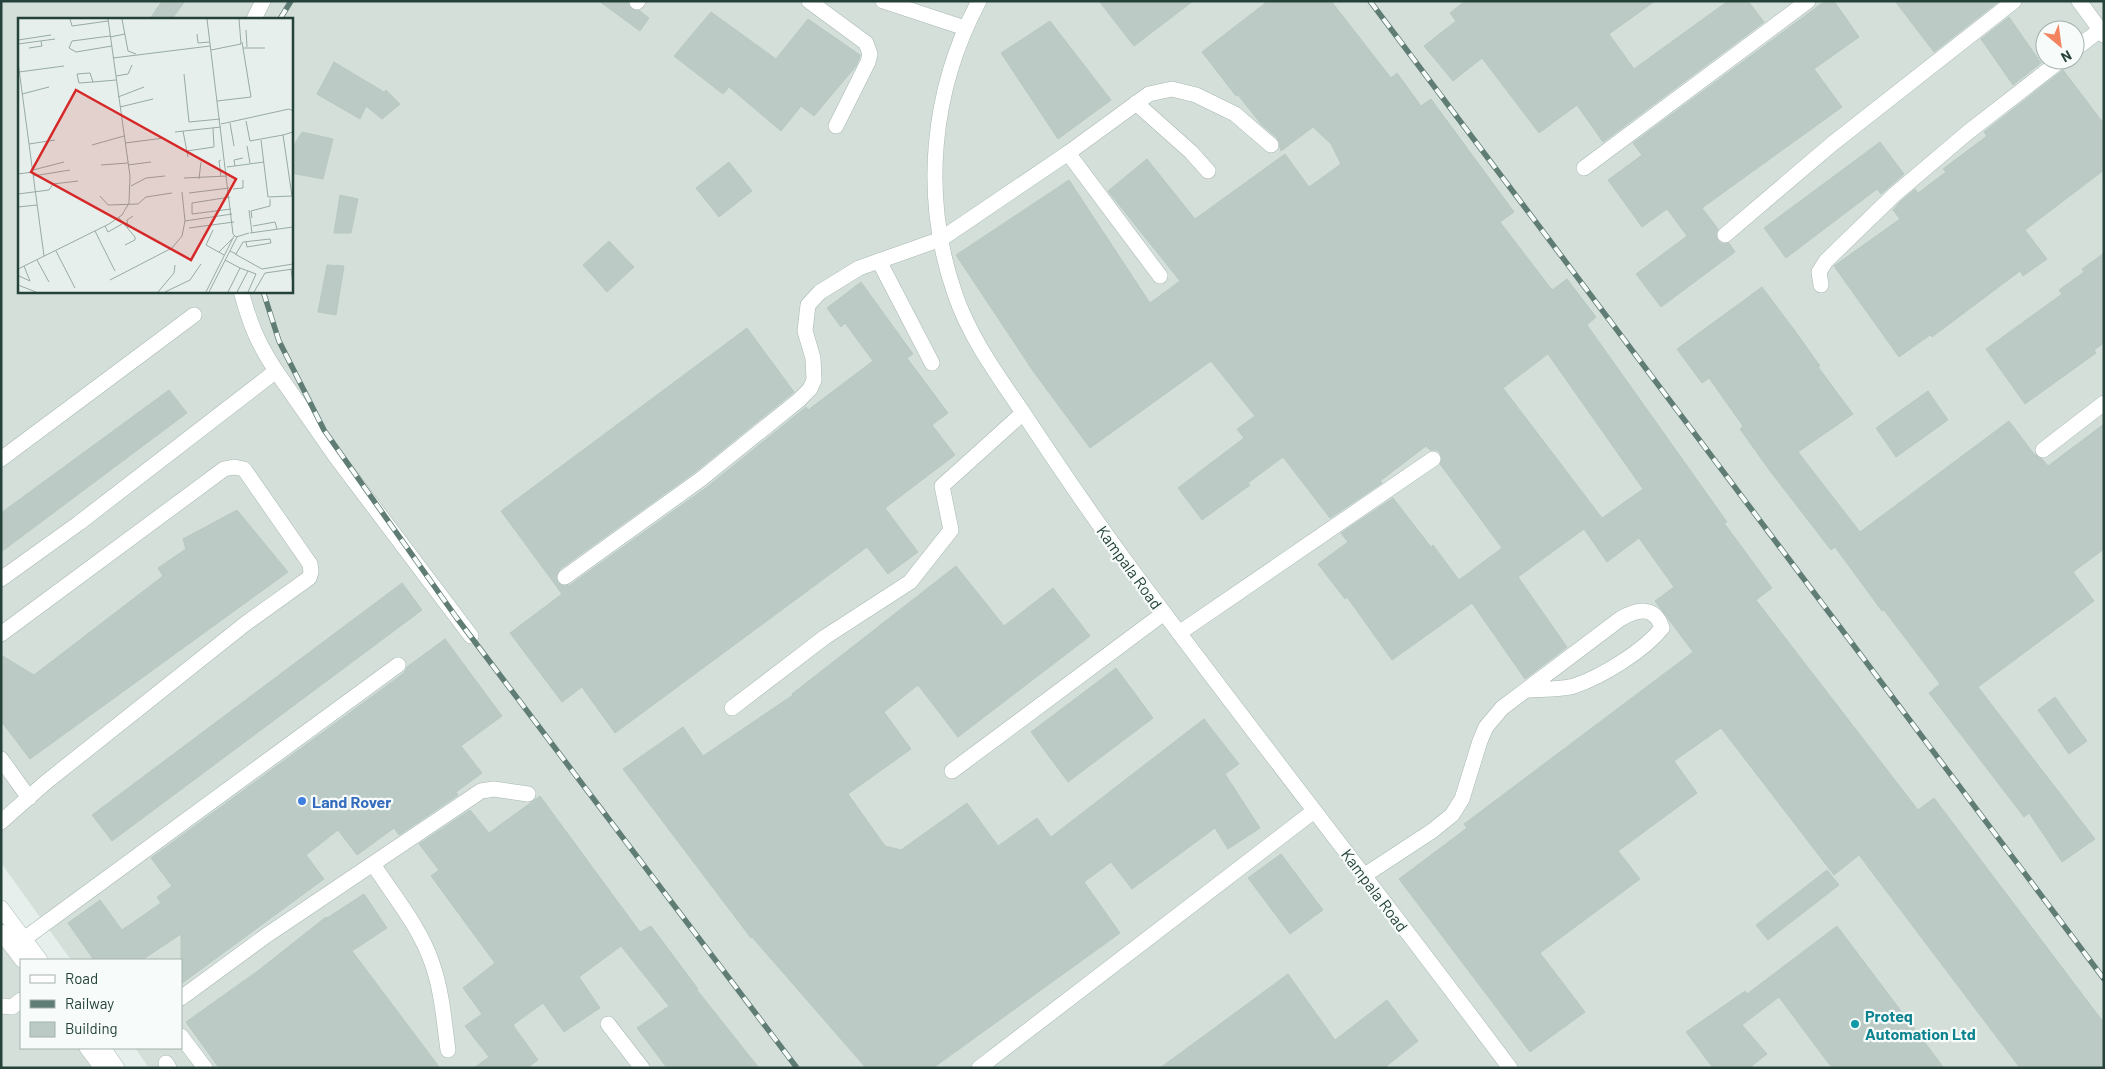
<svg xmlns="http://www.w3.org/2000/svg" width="2105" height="1069" font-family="Barlow,sans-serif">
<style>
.built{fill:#d4dfda;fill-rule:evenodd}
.building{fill:#bbcac4;stroke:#b8c9c2;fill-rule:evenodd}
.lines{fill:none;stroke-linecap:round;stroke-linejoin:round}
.minor-casing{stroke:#a8b8b2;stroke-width:16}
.minor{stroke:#fff;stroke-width:15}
.rail-casing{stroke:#5f7d75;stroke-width:5.5}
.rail{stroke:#f7fbf9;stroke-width:4;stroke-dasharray:11;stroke-linecap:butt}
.shop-dot{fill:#3f7fe0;stroke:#f7fbf9;stroke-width:2}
.culture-dot{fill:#0f9aa8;stroke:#f7fbf9;stroke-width:2}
.labels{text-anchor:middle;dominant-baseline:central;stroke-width:4.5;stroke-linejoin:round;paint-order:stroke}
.street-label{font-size:16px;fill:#24423a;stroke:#f7fbf9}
.shop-label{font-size:16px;font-weight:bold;fill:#366cbe;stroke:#f7fbf9;text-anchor:start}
.culture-label{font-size:16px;font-weight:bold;fill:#0d838f;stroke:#f7fbf9;text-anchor:start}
.inset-road{fill:none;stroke:#98aaa4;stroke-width:1}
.view{fill:#d62828;fill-opacity:0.15;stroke:#d62828;stroke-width:2.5}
.inset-edge{fill:none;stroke:#24423a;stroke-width:2.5}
</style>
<rect width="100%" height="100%" fill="#e6efeb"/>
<g class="built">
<path d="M1 1H2104V1068H149L135 1048H181V960H71L1 863ZM19 19H291V291H19ZM2045 30H2075V60H2045Z"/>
<path d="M1 941 21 968V1048H80L95 1068H1Z"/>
</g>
<g class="building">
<path d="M162 1H185L172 19H150Z"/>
<path d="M599 1H627L631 9 640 11 649 18 640 31Z"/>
<path d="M1099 1H1193L1134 46Z"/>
<path d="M1268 1H1331L1391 78 1397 73 1421 106 1431 99 1514 212 1500 222 1552 290 1567 279 1596 317 1587 325 1727 522 1724 523 1772 588 1756 600 1918 810 1934 798 2104 1023V1068H2020L1859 855 1834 875 1721 728 1674 761 1697 793 1618 851 1640 879 1540 953 1585 1012 1530 1052 1399 879 1467 828 1464 824 1693 652 1655 601 1674 587 1639 538 1607 562 1584 529 1518 577 1567 647 1525 679 1472 603 1392 660 1347 597 1345 599 1318 564 1348 542 1341 533 1393 498 1431 547 1433 545 1459 580 1502 548 1440 464 1442 459 1440 453 1437 450H1430L1426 446 1380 481 1382 483 1330 518 1283 457 1248 483 1250 485 1202 520 1178 488 1244 438 1237 429 1255 416 1211 361 1090 448 1033 371 956 255 1069 180 1150 303 1180 281 1108 191 1147 159 1195 219 1285 154 1309 187 1341 164 1331 144 1313 127 1281 151 1277 138 1261 124 1238 95 1236 96 1202 52ZM1548 354 1643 489 1602 518 1503 388Z"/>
<path d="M1465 1H1655L1609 34 1634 69 1728 1H1748L1764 22 1603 142 1577 105 1539 133 1482 58 1453 81 1424 46 1456 21 1450 13Z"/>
<path d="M1825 1H1834L1859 37 1814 69 1842 107 1702 208 1718 229 1716 236 1718 241 1722 244 1729 243 1735 252 1661 307 1636 274 1687 236 1667 209 1642 227 1608 180 1642 155 1633 143Z"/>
<path d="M1895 1H1999L1934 52Z"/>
<path d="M711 12 776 59 808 19 860 55 859 59 856 66 814 116 801 106 781 131 729 87 723 94 674 56Z"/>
<path d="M2009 17 2041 63 2013 85 1981 39Z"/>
<path d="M1050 21 1111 100 1058 139 1001 53Z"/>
<path d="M334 62 384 92 386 90 400 104 382 119 366 106 360 119 317 94Z"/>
<path d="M2063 70 2104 124V170L2025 230 2047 259 2023 276 2020 271 1932 337 1930 335 1899 357 1834 266 1900 219 1893 210 1900 202 1915 189 1918 193 1946 172 1943 169 1987 136 1984 132Z"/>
<path d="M302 132 333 139 323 179 291 173V150Z"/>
<path d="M1880 142 1904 174 1881 194 1877 189 1786 258 1764 228Z"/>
<path d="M729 162 752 191 719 217 696 188Z"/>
<path d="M340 195 358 199 351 233H334Z"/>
<path d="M609 241 634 267 607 292 583 265Z"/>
<path d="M2104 253V343L2094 350 2096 353 2025 404 1986 349 2062 294 2059 290 2084 272 2082 269Z"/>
<path d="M327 265 344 266 336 315 318 312Z"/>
<path d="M861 282 913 354 907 358 948 413 932 425 955 455 885 508 918 552 888 574 867 547 615 733 582 687 562 702 510 633 562 594 501 511 747 328 794 392 695 472 560 569 556 577 558 583 565 586 570 585 707 487 806 407 808 410 873 361 845 323 841 327 827 308Z"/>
<path d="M1762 287 1795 331 1820 366 1818 367 1853 414 1798 452 1860 532 2009 421 2034 454 2042 459 2048 466 2104 424V549L2073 572 2094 601 1978 687 2095 839 2062 862 2029 813 2024 817 1929 693 1940 684 1884 610 1882 611 1835 547 1831 550 1770 471 1740 429 1743 426 1709 378 1702 383 1677 349Z"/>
<path d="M169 390 187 413 1 552V513Z"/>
<path d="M1928 391 1948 420 1896 457 1876 428Z"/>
<path d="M237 510 288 572 30 759 1 721V655L34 675 163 576 158 568 186 549 183 539Z"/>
<path d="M956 566 1004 626 1053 588 1090 636 958 737 918 685 884 712 911 749 848 794 885 846 901 850 967 803 998 846 1037 818 1051 837 1204 719 1239 764 1225 774 1260 828 1228 849 1215 828 1132 889 1111 862 1084 882 1120 933 933 1068H866L752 937 751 938 623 769 683 727 703 756 793 695 792 694Z"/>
<path d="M402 583 422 610 112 841 92 815Z"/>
<path d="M445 639 502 716 461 746 482 773 456 792 458 795 399 835 394 828 357 855 338 830 306 855 324 879 181 984V934L142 960H94L68 923 100 900 122 930 161 903 157 897 172 886 151 858 404 673 407 667Z"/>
<path d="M1116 668 1153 718 1068 782 1031 732Z"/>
<path d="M2055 697 2087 741 2069 754 2038 710Z"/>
<path d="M540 796 640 932 651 926 698 989 697 990 759 1068H667L637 1028 669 1006 621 946 579 977 600 1008 564 1032 543 1003 513 1025 538 1060 527 1068H474L489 1057 465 1026 482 1014 463 988 495 963 431 876 439 870 419 844 470 810 489 833Z"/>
<path d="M1281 854 1323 910 1290 934 1248 878Z"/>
<path d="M1827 870 1839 885 1768 940 1756 925Z"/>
<path d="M364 894 387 928 352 951 440 1068H219L186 1022 259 970 326 917 327 918Z"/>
<path d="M1837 926 1944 1068H1832L1779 997 1742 1025 1767 1054 1749 1068H1713L1686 1032 1745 991 1747 994Z"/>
<path d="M1288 974 1335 1040 1387 1000 1418 1041 1384 1068H1160Z"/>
</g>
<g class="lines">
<g class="minor-casing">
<g id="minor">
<path d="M809 1 866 43 870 54 868 62 836 126"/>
<path d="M883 1 965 28"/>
<path d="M979 1C931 91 921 197 955 294 970 338 998 376 1024 414 1059 467 1094 519 1132 570 1256 737 1385 901 1510 1068"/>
<path d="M2079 1 2104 35"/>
<path d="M637 2 638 1"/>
<path d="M254 19 263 1"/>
<path d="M2075 49 2100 30"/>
<path d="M1136 103 1191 152 1208 171"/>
<path d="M1068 153 1160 276"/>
<path d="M1584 168 1808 1"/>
<path d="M1725 235 1832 144 2014 1"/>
<path d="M879 261 932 363"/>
<path d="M1821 285 1819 272 1826 261 1894 195 1967 133 2061 60"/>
<path d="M276 371 336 457 471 636"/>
<path d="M2043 450 2104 403"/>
<path d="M1 459 194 315"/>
<path d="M565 577 701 479 799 400 810 389 814 380 813 358 805 331 808 305 820 292 859 268 941 239 1068 153 1149 94 1172 89 1196 95 1235 114 1271 145"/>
<path d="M1 579 79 523 276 371C257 342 250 324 241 291"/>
<path d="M1179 633 1433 459"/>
<path d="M1 634 224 469 234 467 244 469 310 564 311 572 309 578 245 624 45 783 1 822"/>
<path d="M732 708 825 637 910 582 951 530 942 486 1023 413"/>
<path d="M1 759 29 798"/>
<path d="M952 771 1164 613"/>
<path d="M373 864C393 895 420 927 432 963 442 991 444 1021 448 1050"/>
<path d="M1365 875 1432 831 1452 815 1462 799 1480 741 1486 727 1502 708 1620 619C1637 609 1655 605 1662 628 1644 651 1601 677 1574 686 1559 690 1542 689 1527 690"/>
<path d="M1 908 40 960"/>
<path d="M1 932 22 960"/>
<path d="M24 939 398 665"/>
<path d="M181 998 267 935 481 791 494 789 528 794"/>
<path d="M1 1006 12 1007 21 1000"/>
<path d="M608 1024 642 1068"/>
<path d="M181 1036 205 1068"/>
<path d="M87 1048 102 1068"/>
<path d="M103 1048 117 1068"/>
<path d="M166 1063 169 1068"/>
<path d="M979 1068 1314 811"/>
</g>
</g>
<use href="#minor" class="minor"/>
<g class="rail-casing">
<g id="rail">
<path d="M1370 1 2104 979"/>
<path d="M280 19 291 1"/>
<path d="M263 291 279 341 324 430 456 617 797 1068"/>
</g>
</g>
<use href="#rail" class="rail"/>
</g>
<circle class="shop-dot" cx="302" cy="801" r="5"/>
<circle class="culture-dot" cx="1855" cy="1024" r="5"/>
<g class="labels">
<g class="street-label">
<text transform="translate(1130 567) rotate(54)">Kampala Road</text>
<text transform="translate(1375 890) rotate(53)">Kampala Road</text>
</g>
<g class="shop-label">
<text x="312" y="801">Land Rover</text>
</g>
<g class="culture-label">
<text x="1865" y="1015">Proteq<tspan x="1865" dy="18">Automation Ltd</tspan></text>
</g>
</g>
<g transform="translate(18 18)">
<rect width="275" height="275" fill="#e6efeb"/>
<path class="inset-road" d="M52 1 54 8 90 3M104 1 110 33 118 36M189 1 215 216 218 219 231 215M228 12 229 29M179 16 180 25 191 24M92 18 54 23 51 30 58 34 94 28M92 19 107 16M0 22 33 17M0 26 37 21M11 30 24 28 23 23M225 30H247M193 32 223 26 221 1M95 40 192 28M0 44 26 238M1 54 46 48M166 56 171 104 202 101M98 58 110 56 114 47M75 64 61 65 59 56 72 55 75 64 98 62M4 76 31 69M100 79 126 69M199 83 233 79 224 24M102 89 135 81M228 103 232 123 265 117M212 105 216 128M203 106 271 91 275 93M165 113 170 139M157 114 203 109M243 122 250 179 274 178M107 125 146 120M11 126 37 122M74 127 106 118M229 128 232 145M169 133 196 129 195 110M83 147 110 145M110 147 133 144M217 148 216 142 225 140M209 149 246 144M15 152 46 144M0 156 15 154M15 158 52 152M203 159 201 143 203 142M166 160 209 158M181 161 183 144M113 168 128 160 147 158M215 171 225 170V162M164 174 167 203M171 175 211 170M0 176 31 172 35 166 60 163M82 178 90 187 120 186 128 179 154 175M274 178 265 117 275 114M212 179 174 185V196L213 191M0 189 19 187M231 192 234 215M101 200 117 219V222L107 227M234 200 233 193 252 188V181M87 208 90 214 104 206M235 208 257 204 259 211M110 210 109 202 115 198M171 210 216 204M195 212 188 227 206 237M77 213 97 253M232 215 275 209M228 224 229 229 253 225M38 233 57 270M212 233 218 236 225 224 252 221 253 225M201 234 214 221M217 236 244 251 275 246M19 242 31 264M207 242 222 250 210 274M0 251 91 206 104 197 111 185 112 158 90 1M273 251 275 267M1 258 12 263 6 248M92 262 154 230 164 218 167 203 214 196M0 267 18 274M140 274 156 255 157 247M147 274 172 262 183 246M188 274 216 218M191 274 219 219M219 274 230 253 222 250M230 274 238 256 230 253M236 274 247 255 275 251"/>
<path class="view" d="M58 72 218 161 173 242 13 154Z"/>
<rect width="275" height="275" class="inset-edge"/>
</g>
<rect width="2105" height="1069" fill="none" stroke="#24423a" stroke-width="5"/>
<rect x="20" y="959" width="162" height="90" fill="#f7fbf9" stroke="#a3b1ad"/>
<rect x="30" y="975" width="25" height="8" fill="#ffffff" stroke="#a3b1ad"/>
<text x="65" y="984" font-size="15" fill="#24423a">Road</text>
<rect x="30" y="1000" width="25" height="8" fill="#5f7d75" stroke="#a3b1ad"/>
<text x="65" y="1009" font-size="15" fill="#24423a">Railway</text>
<rect x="30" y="1022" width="25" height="15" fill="#bbcac4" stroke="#a3b1ad"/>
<text x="65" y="1034" font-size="15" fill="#24423a">Building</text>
<g transform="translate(2060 45) rotate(151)"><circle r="24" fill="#f7fbf9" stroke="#a3b1ad"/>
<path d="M0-4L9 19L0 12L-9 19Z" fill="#f4845f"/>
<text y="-8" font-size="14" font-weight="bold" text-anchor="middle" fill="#24423a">N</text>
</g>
</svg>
